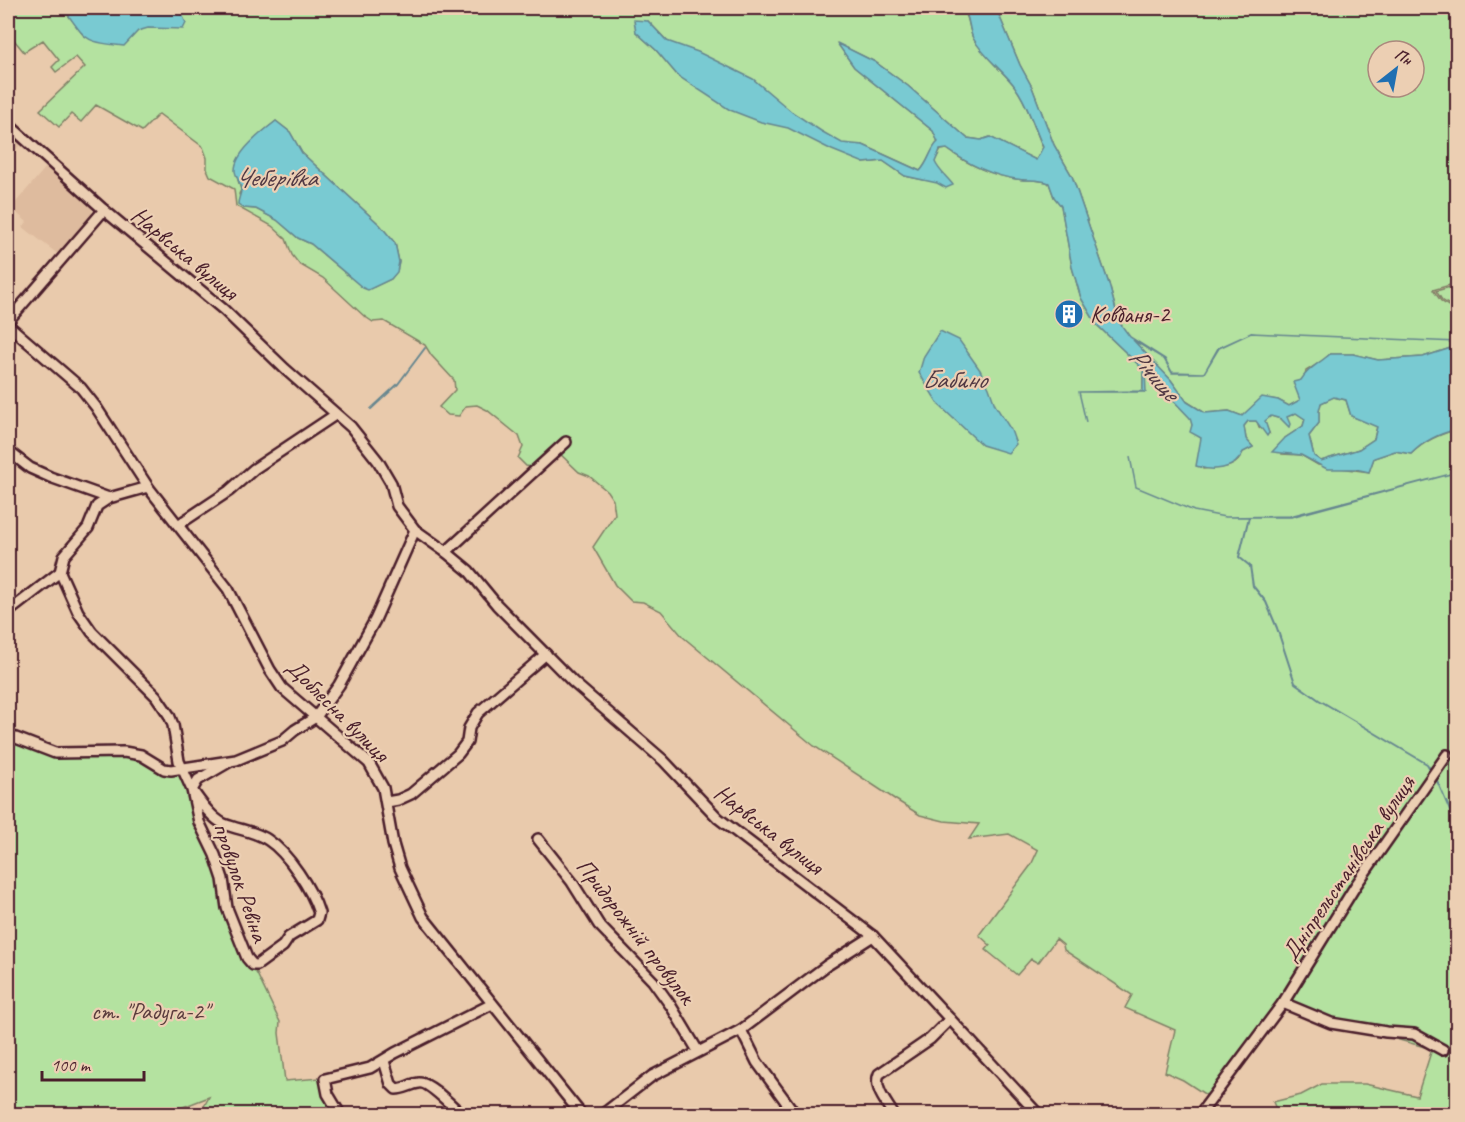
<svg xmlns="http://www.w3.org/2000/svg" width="1465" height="1122" font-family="Caveat,sans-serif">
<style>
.built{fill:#debb9e}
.green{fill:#b4e2a0;stroke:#7f8066;stroke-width:1.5;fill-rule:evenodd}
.water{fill:#79cad2;stroke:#66868f;stroke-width:1.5;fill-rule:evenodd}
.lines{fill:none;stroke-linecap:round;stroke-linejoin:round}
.stream{stroke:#66868f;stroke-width:2}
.minor-casing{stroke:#4a1f2b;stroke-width:14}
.minor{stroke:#eccfb3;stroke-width:9}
.labels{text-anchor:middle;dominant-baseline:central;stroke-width:4.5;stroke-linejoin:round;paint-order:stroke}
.street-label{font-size:24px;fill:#4a1f2b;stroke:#eccfb3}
.poi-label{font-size:24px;fill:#4a1f2b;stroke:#eccfb3;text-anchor:start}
.park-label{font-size:24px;fill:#5a3c3d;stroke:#eccfb3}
.water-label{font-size:26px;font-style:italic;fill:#513944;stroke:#eccfb3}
</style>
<rect width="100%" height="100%" fill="#e9caac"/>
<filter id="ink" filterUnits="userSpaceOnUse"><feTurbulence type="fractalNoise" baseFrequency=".0167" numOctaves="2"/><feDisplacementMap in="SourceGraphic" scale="12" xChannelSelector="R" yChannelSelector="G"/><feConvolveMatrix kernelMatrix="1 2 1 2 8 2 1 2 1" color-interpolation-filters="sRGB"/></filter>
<g filter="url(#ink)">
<g class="built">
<path d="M8 132 21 144 8 159Z"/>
<path d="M47 166 91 204 93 218 59 255 23 227 27 222 11 208Z"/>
</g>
<g class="green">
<path d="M8 8H63L84 36 87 8H962C970 16 968 28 973 38 983 56 1000 68 1013 84 1027 102 1034 127 1043 148L1036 160 990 137 981 140 967 138 908 86 875 62 838 44 854 67 933 131 938 142C931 148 929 162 920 171L863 145 864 163 883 161 905 176 924 180 941 150 947 149C968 165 990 175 1016 179 1027 181 1039 179 1049 183L1054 197 1061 205 1072 267 1081 298 1097 325 1143 369V391L1145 392V370L1191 418 1192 425 1201 438 1203 469C1219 467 1236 471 1243 452L1253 447 1246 439 1244 426 1248 421H1257L1259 427 1269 433 1264 421 1271 416 1281 419 1296 413 1305 419 1303 426 1285 438 1282 454 1301 455 1318 465 1369 472 1374 458 1395 451 1411 454C1425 440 1439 435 1457 429V1114H1278L1273 1102 1301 1095 1322 1084H1365L1417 1096 1432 1049 1374 1033 1330 1027 1283 1009 1209 1097 1183 1080 1165 1072 1175 1030 1125 1008 1132 995 1064 950 1063 945 1056 939 1038 963 1031 959 1017 975 986 950 990 945 979 935 1031 865 1038 850 1009 834 969 839 979 824 944 821 920 815 896 800 814 746 683 637 661 611 643 602 631 601 615 585 593 547 615 514 613 500 607 491 589 476 579 472 558 452 537 468 526 466 518 458 523 447 519 436 487 410 477 405 466 406 459 416 448 415 439 407 455 390 454 380 431 355 425 345 384 321 373 322 364 316 323 278 299 264 292 255 286 239 272 226 236 206 234 189 210 176 207 169V158L203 147 159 114 142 131 96 105 81 122 71 114 59 127 40 110 85 67 76 57 56 72 52 67 59 60 43 40 24 52 10 35 8 37ZM648 21 667 41 678 76 656 50 636 32ZM276 121 290 132 302 153 380 225 395 243 399 262 397 271 391 279 374 287 350 277 311 244 298 238 277 220 256 209 244 208 239 194 241 190C239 183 235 173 236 166 239 151 264 130 276 121Z"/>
<path d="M996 8H1457V283L1433 290 1441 301 1457 312V346L1423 357 1378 360 1353 354H1330L1321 362 1306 371 1300 400 1289 406 1278 400 1262 398 1242 416 1229 411 1205 413 1186 401 1171 380 1130 338 1119 322 1109 284 1072 176 1054 145 1032 87 1020 65ZM1378 51H1414V87H1378Z"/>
<path d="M1457 285V310L1442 300 1436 291Z"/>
<path d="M1333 397 1346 400 1351 416 1377 426 1374 439 1359 449 1321 461 1314 456 1309 436 1319 423V411L1321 403Z"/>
<path d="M8 739 55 756 127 755 143 761 155 770 170 773 207 766 209 770 189 789 195 829 203 834 250 966 257 974 280 1022 279 1033 285 1081 320 1078 337 1114H200L209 1097 183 1107 182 1111 187 1114H8Z"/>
</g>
<g class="water">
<path d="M63 8H179L186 23 183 29 148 28 138 31 124 46C82 42 87 40 63 8Z"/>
<path d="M963 8H996L1020 65 1032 87 1054 145 1072 176 1109 284 1119 322 1130 337 1165 359 1172 372 1204 373 1218 348 1251 333 1457 342 1251 333 1219 348 1204 373H1172L1164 359 1133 340 1171 380 1187 402 1205 413 1229 411 1242 416 1262 397 1278 400 1289 406 1300 400 1293 382 1301 380C1308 368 1320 363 1330 354H1353L1378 360 1423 357 1457 346V429C1439 434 1425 440 1411 454L1395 451 1374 458 1369 472 1355 469H1327L1301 455 1272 452 1285 438 1303 426 1305 419 1296 413 1287 417 1290 424 1289 427 1281 419 1271 416 1265 421 1269 433 1267 436 1256 421H1248L1244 426 1246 439 1253 447 1243 452C1236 470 1212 472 1196 466L1201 438 1190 432 1192 425 1190 418 1145 371 1146 392H1079L1086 422 1079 392 1143 391V369L1097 325 1081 298 1072 267 1061 206 1054 197 1049 183C1039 179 1027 181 1016 179 990 175 968 164 947 149L940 150 935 162C939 171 947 177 953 185L946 188 937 183 905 176 883 161 864 163 832 150 788 128 761 122 730 110 678 76 656 50 636 32 634 20 648 21 667 41 698 52 753 79 792 112 821 131 842 143 863 145 920 171C929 162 930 149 938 142L933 131 854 67 837 43 875 62 908 86 967 138 981 140 990 137 1036 160 1043 147C1034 127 1027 102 1013 84 1000 68 983 56 973 38 968 28 970 16 963 8ZM1334 397 1346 400 1351 416 1377 427 1374 439 1359 449 1321 461 1314 456 1309 436 1319 423V411L1321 403Z"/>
<path d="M276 121 290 132 302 153 380 225 395 243 399 262 397 272 391 279 368 290 363 288 311 244 298 238 277 220 256 209 244 208 238 204C238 199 241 194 241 190 241 184 236 177 235 171 234 153 263 131 276 121Z"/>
<path d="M940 331 959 340 980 370 989 388 995 405 1011 430 1016 444 1008 453 982 445 939 405 919 373 924 356Z"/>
<path d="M1130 457 1136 487 1194 511 1225 517 1290 516 1458 472 1291 517H1225L1194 511 1136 487Z"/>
</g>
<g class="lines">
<g class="stream">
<path d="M371 409 398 384 425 348"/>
<path d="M1249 517 1239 557 1250 566 1253 586 1266 602 1277 628 1295 683 1319 700 1427 764 1430 769"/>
<path d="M1435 776 1458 829"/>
</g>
<g class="minor-casing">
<g id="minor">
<path d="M8 124 104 210 224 310 285 369 351 427 378 461 391 483 397 506 415 530 446 552 469 571 497 605 573 682 663 760 718 818 873 936 1038 1114"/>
<path d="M8 321 104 210"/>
<path d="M8 325 81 388 96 407 148 487 228 589 270 670 282 688 369 763 383 788 393 844 400 868 423 917 581 1114"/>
<path d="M8 451 30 468 50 477 109 498 148 487"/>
<path d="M109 498 97 506 88 528 64 556 60 572 78 612 92 632 156 696 169 715 173 725 179 761 192 790 199 822 215 855 223 879 227 908 247 958 253 965H257L283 946 289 937 317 920 319 913C312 890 288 853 268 840 255 831 239 830 224 824 211 818 200 801 192 790L198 780 229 762"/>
<path d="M178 525 229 491 254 469 335 415"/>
<path d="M446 552 566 442"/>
<path d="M8 612 60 572"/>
<path d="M8 735 55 753 124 752 141 755 164 769 171 770 236 760 282 741 295 730 316 717 339 685 375 620 415 530"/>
<path d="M387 802 398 800 411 794 458 754 467 742 469 728 478 713 546 654"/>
<path d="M538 839 572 882 599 925 653 981 671 1006 698 1051"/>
<path d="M1283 1003 1331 1023 1386 1032 1414 1034 1443 1050"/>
<path d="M741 1030 757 1062 795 1114"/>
<path d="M384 1061 391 1084 396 1089C404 1089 411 1084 419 1083 428 1081 453 1107 461 1114"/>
<path d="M340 1114 328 1094 325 1079 370 1068 395 1053 492 1004"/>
<path d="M603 1114 652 1076 741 1030 826 966 873 936"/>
<path d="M893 1114C887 1103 873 1088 879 1074L930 1039 950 1019"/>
<path d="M1200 1114 1283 1003 1356 885 1447 755"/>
</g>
</g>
<use href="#minor" class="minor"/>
</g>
</g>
<defs>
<g id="building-disc" transform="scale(1.5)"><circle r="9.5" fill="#1f6fb2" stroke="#eccfb3"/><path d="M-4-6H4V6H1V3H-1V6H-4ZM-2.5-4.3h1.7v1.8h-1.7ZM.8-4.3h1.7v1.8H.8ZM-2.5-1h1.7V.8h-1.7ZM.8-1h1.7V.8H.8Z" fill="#fff"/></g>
</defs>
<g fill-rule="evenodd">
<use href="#building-disc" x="1069" y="314"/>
</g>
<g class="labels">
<g class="street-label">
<text transform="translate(185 253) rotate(40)">Нарвська вулиця</text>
<text transform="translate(338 710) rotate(45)">Доблесна вулиця</text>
<text transform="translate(769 829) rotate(38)">Нарвська вулиця</text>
<text transform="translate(1348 868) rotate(-56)">Дніпрельстанівська вулиця</text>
<text transform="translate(241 882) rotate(71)">провулок Ревіна</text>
<text transform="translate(636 931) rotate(52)">Придорожній провулок</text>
</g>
<g class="poi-label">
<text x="1090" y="314">Ковбаня-2</text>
</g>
<g class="park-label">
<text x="150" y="1011">ст. "Радуга-2"</text>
</g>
<g class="water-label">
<text x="276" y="177">Чеберівка</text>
<text transform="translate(1154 374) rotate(48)">Річище</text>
<text x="954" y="379">Бабино</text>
</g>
</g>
<rect width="1465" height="1122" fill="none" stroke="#eccfb3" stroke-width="30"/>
<rect x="15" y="15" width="1435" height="1092" fill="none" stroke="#4a1f2b" stroke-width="2" filter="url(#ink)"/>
<g transform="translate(1396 69) rotate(31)"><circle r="28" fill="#eccfb3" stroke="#ab897d" stroke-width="1.5"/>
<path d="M0-4.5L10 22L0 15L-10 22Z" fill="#1f6fb2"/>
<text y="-9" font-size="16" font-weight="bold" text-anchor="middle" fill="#4a1f2b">Пн</text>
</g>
<path d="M42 1071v9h102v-9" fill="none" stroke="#4a1f2b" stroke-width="3"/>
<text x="51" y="1071" font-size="18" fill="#4a1f2b" stroke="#eccfb3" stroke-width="4.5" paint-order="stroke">100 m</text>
</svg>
